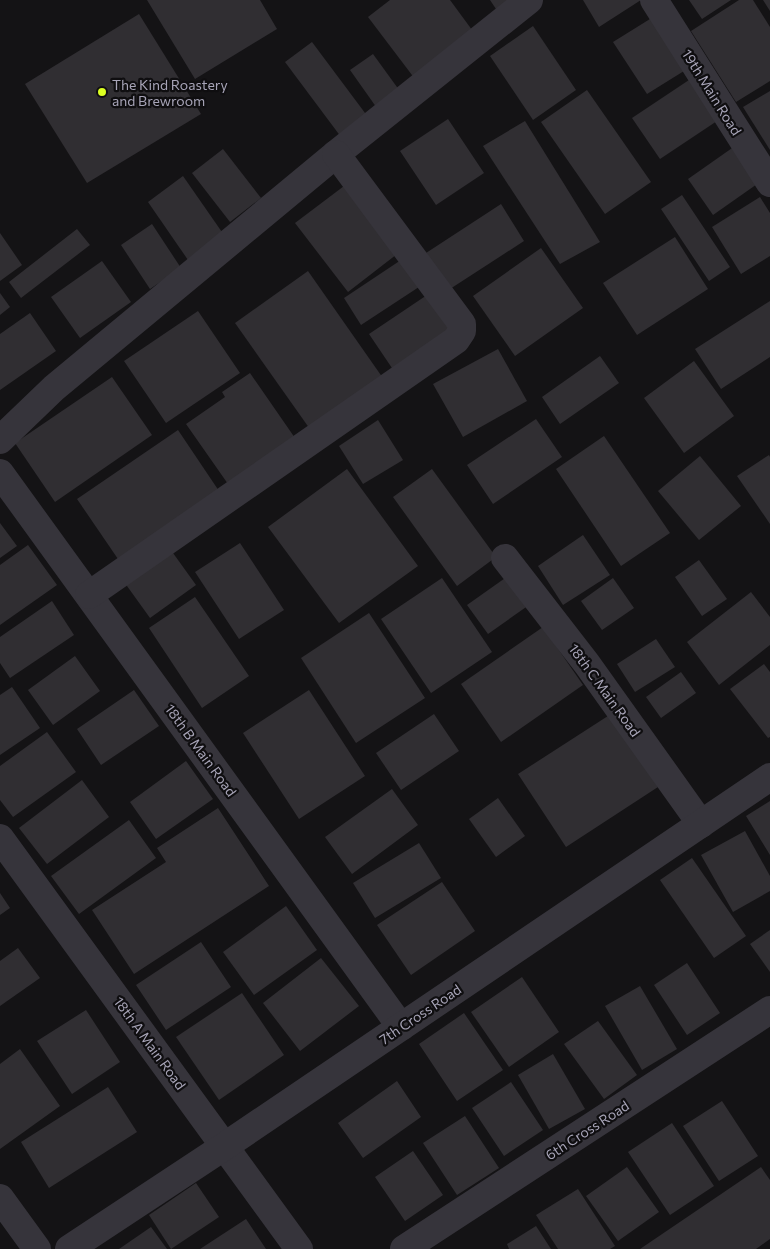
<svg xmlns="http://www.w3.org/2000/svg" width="770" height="1249" font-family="Commissioner,sans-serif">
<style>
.building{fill:#302e32}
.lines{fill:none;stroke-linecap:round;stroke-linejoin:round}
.minor{stroke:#36343b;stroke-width:28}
.poi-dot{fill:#dcff22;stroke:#0f0e10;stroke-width:2}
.labels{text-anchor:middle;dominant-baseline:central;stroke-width:4.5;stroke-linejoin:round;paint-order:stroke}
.poi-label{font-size:14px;fill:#a7a4b7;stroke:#0f0e10;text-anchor:start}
.street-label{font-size:14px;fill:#a7a4b7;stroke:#0f0e10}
</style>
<rect width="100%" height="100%" fill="#141315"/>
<g class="building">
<path d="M147 0H260L277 29 195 79Z"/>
<path d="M390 0H450L475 34 415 79 368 17Z"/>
<path d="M490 0H515L498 12Z"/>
<path d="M583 0H641L599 27Z"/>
<path d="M689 0H731L702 19Z"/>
<path d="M739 0H753L770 27V81L736 102 691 31Z"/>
<path d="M763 0H770V11Z"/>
<path d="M139 14 201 114 87 183 25 84Z"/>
<path d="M658 14 692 66 647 94 613 42Z"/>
<path d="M533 26 576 90 533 120 490 56Z"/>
<path d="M312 42 371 121 344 141 285 62Z"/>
<path d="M373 54 402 94 379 111 350 70Z"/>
<path d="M695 76 723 117 660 159 632 118Z"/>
<path d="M587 90 651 182 605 214 541 122Z"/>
<path d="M770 91V150L743 107Z"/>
<path d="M448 119 484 173 436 205 400 151Z"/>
<path d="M525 121 600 242 560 264 483 146Z"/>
<path d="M735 146 760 182 713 215 688 179Z"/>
<path d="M223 149 261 198 230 222 192 173Z"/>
<path d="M183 176 224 235 188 260 148 202Z"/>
<path d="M348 183 401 251 348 292 295 223Z"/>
<path d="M682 195 730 267 709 281 661 209Z"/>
<path d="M760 197 770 213V256L741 274 712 227Z"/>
<path d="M501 204 524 241 450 289 426 253Z"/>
<path d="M152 224 181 268 150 289 121 245Z"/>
<path d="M77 229 90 245 21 298 9 282Z"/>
<path d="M0 233 22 265 0 281Z"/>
<path d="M675 237 708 289 637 335 603 283Z"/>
<path d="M541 248 583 308 515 356 473 296Z"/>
<path d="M404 258 422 285 361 325 344 298Z"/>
<path d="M102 261 131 302 80 338 51 297Z"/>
<path d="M308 271 385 381 312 432 235 323Z"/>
<path d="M0 293 10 307 0 315Z"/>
<path d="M430 293 457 333 396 374 369 334Z"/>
<path d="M770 301V357L721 389 695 349Z"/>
<path d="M198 311 240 373 166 423 124 361Z"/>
<path d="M30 313 56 351 0 390V334Z"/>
<path d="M498 349 527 401 463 437 433 384Z"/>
<path d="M600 356 619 383 560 424 542 397Z"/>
<path d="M694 361 734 416 684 453 644 398Z"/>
<path d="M250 373 295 438 228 484 186 424 225 397 222 392Z"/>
<path d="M112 377 152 435 55 502 15 443Z"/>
<path d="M536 419 562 457 493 504 467 465Z"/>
<path d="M378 420 403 460 363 484 339 446Z"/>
<path d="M178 430 219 491 118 559 77 499Z"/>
<path d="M604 436 670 533 621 566 556 469Z"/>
<path d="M769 455 770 457V524L737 476Z"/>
<path d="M700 456 741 506 699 540 658 491Z"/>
<path d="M347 469 418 566 339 623 268 527Z"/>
<path d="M432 469 496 557 457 586 393 497Z"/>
<path d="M0 523 17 546 0 558Z"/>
<path d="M583 535 610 575 563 605 538 566Z"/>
<path d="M240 543 284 610 239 639 195 572Z"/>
<path d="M28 545 57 585 0 625V565Z"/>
<path d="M168 546 196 585 150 618 122 579Z"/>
<path d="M699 560 727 599 702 616 675 577Z"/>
<path d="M508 576 529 605 488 634 467 605Z"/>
<path d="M442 578 492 652 431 693 381 619Z"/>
<path d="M613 578 634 608 602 630 581 601Z"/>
<path d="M751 592 770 617V645L719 685 687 642Z"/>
<path d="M195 597 249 676 202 708 149 628Z"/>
<path d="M52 601 74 635 10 678 0 663V637Z"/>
<path d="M369 613 425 698 356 743 301 658Z"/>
<path d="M543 627 583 685 501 742 461 684Z"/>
<path d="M656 639 675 667 635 692 617 664Z"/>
<path d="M75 656 100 691 53 725 28 690Z"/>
<path d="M764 664 770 672V737L768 738 730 689Z"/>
<path d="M681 672 696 693 661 718 646 697Z"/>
<path d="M12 687 40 728 0 755V695Z"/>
<path d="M134 690 159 726 101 765 77 729Z"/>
<path d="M309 690 365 776 299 819 243 733Z"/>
<path d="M434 714 459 751 401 790 376 753Z"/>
<path d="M611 714 658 787 566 847 518 774Z"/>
<path d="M47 732 76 772 13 817 0 800V766Z"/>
<path d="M186 761 213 799 156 839 130 802Z"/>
<path d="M82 780 109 817 47 864 19 828Z"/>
<path d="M392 789 418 825 352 874 325 837Z"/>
<path d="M498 798 525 836 496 857 469 819Z"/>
<path d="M770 801V855L746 816Z"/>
<path d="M218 808 269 886 134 974 92 910 166 862 157 848Z"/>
<path d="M129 820 156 858 79 914 51 876Z"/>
<path d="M745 831 770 876V891L733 912 701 855Z"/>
<path d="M419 843 441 878 375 918 353 883Z"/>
<path d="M692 858 746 936 714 958 660 880Z"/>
<path d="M442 882 475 931 411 975 377 925Z"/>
<path d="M0 893 10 908 0 915Z"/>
<path d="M286 906 317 950 254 995 223 952Z"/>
<path d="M770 930V972L750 944Z"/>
<path d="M201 942 231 987 166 1030 136 985Z"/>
<path d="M18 948 40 978 0 1006V961Z"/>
<path d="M321 958 359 1006 300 1051 263 1003Z"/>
<path d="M687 963 720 1013 687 1035 654 985Z"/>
<path d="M522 977 559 1032 509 1067 471 1012Z"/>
<path d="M640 986 677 1049 642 1070 605 1006Z"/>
<path d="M242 993 284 1055 219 1100 176 1037Z"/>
<path d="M86 1010 120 1062 72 1094 37 1041Z"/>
<path d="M464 1013 503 1070 457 1101 419 1044Z"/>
<path d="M598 1021 637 1075 604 1099 564 1044Z"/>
<path d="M20 1049 60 1106 0 1149V1064Z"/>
<path d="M553 1054 585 1109 549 1129 518 1075Z"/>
<path d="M397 1081 421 1117 363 1158 338 1123Z"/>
<path d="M511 1082 543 1130 504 1156 472 1108Z"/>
<path d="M108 1087 137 1132 49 1188 21 1142Z"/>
<path d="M722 1101 758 1156 719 1181 683 1126Z"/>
<path d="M465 1116 499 1168 457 1195 423 1143Z"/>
<path d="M672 1123 714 1186 670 1215 628 1152Z"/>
<path d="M413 1151 443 1195 405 1221 375 1177Z"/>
<path d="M627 1167 659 1212 618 1241 586 1196Z"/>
<path d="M761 1167 770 1180V1239L756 1249H640Z"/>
<path d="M196 1183 219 1217 171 1249 149 1215Z"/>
<path d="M578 1189 615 1246 610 1249H558L536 1215Z"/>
<path d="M246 1219 266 1249H200Z"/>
<path d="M536 1226 551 1249H509L507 1244Z"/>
<path d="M151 1227 167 1249H119Z"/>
</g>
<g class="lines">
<g class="minor">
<path d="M654 0 770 183"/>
<path d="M0 440 54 388 336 154 529 0"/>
<path d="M0 473 401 1027"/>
<path d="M505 558 587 664 701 824"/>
<path d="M89 595 456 340 462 331V324L336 154"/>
<path d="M0 838 299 1249"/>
<path d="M0 1198 37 1249"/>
<path d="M69 1249 225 1146 770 777"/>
<path d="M404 1249 770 1010"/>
</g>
</g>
<circle class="poi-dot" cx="102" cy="92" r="5"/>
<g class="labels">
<g class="poi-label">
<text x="112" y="84">The Kind Roastery<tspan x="112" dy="16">and Brewroom</tspan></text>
</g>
<g class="street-label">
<text transform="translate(712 92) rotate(58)">19th Main Road</text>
<text transform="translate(605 690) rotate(54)">18th C Main Road</text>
<text transform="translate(201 750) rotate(54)">18th B Main Road</text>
<text transform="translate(420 1014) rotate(-34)">7th Cross Road</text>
<text transform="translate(150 1043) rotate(54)">18th A Main Road</text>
<text transform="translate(587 1130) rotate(-33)">6th Cross Road</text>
</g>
</g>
</svg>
